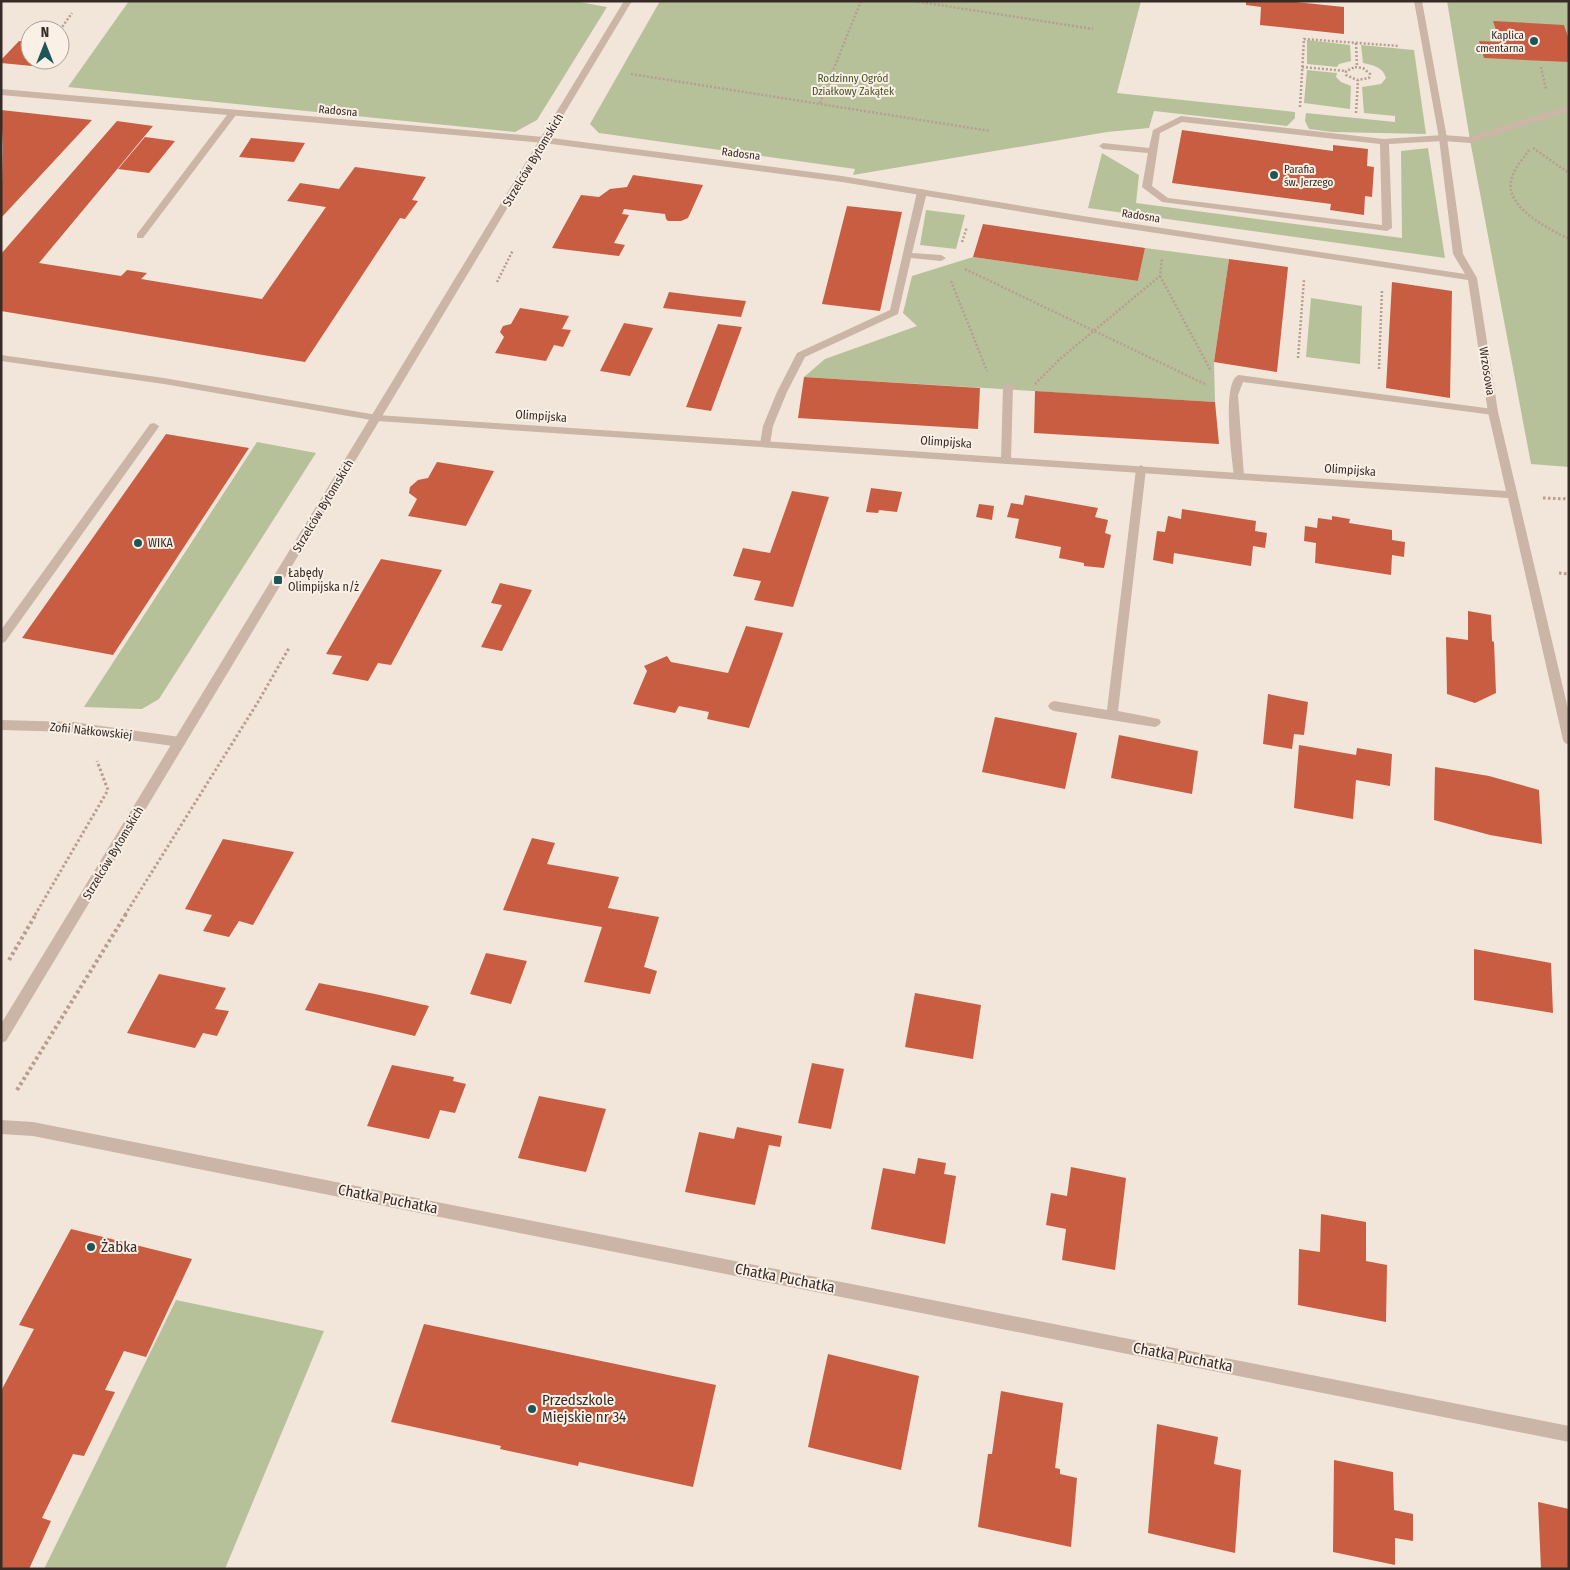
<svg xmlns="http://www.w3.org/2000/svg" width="1570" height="1570" font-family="'Fira Sans Condensed',sans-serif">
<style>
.green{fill:#b6c19a}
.building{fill:#c85d42}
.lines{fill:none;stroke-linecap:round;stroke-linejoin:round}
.path-far2{stroke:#b69f90;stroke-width:2.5;stroke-dasharray:2 2;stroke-linecap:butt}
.path-far1{stroke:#b69f90;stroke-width:3;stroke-dasharray:2.5 2.5;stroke-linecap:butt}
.path{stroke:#b69f90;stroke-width:4;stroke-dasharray:3 3;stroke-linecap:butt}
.service{fill:#cab5a6;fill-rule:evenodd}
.pedestrian{fill:#cab5a6;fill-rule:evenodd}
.minor{fill:#cab5a6;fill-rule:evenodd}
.tertiary{fill:#cab5a6;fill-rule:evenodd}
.poi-dot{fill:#1c5758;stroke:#faf0e6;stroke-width:2}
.labels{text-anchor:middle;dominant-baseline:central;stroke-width:4;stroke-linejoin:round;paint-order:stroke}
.far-poi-label{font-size:11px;fill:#362b27;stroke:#faf0e6;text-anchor:end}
.far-park-label{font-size:11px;fill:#47552a;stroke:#faf0e6}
.far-street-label{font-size:11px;fill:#362b27;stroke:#faf0e6}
.street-label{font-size:12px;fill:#362b27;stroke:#faf0e6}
.poi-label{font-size:12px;fill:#362b27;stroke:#faf0e6;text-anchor:start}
.near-street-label{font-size:15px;fill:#362b27;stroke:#faf0e6}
.near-poi-label{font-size:15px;fill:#362b27;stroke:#faf0e6;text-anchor:start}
</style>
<rect width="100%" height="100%" fill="#f2e6da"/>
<g class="green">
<path d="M129 1H574L607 7 537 120 515 132 68 87Z"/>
<path d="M660 1H1141L1117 93 1295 112V118L1287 126 1154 111 1149 128 1107 132 853 175 855 169 599 133 590 124Z"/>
<path d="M1447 1H1569V467L1531 464 1470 140Z"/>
<path d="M1307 40 1350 45 1351 61 1339 64 1337 67 1307 64Z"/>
<path d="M1361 45 1414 50 1426 134 1332 132 1309 129 1305 121 1306 113 1395 122V116L1364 113 1362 87 1381 84 1386 78C1383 67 1373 65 1363 63Z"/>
<path d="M1307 70 1337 73 1336 77 1341 82 1351 86 1350 109 1304 103Z"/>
<path d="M1428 148 1445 258 1088 208 1102 153 1139 175 1136 203 1402 238 1401 151Z"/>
<path d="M926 210 965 215 956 249 920 245Z"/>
<path d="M1145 248 1229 259 1214 362 1215 402 804 377 825 359 917 326 903 313 912 276 973 257 1138 281Z"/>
<path d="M1311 298 1362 306 1360 364 1306 357Z"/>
<path d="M257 442 316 453 159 699 142 709 84 707Z"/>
<path d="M176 1300 324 1331 225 1569H44Z"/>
</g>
<g class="building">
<path d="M1246 1H1286L1344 7V34L1260 25 1261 7 1246 5Z"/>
<path d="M1493 21 1564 25 1569 40V62L1484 58 1479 41 1500 42Z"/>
<path d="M19 41 30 42V60H37L32 66 1 63V60Z"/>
<path d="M1 110 92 120 1 218 3 147Z"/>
<path d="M117 121 153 126 39 263 121 276 127 270 147 273 141 279 262 299 326 207 287 201 300 183 339 189 355 167 426 177 412 200 418 201 405 219 400 218 305 362 1 311V254Z"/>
<path d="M1182 130 1333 151V145L1368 149 1367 166 1374 167 1372 197 1365 196 1364 215 1330 210 1331 204 1172 183Z"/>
<path d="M145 137 175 141 149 173 118 169Z"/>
<path d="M251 138 305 143 294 162 239 157Z"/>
<path d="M633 175 703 185 688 218 681 221H668L666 219 665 214 624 209 622 214 629 215 614 243 625 245 619 256 552 248 581 195 599 197 610 189 627 187Z"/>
<path d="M847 206 902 212 880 311 822 304Z"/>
<path d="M983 224 1145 248 1138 281 973 257Z"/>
<path d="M1229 259 1288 267 1277 372 1214 362Z"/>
<path d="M1392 282 1452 291 1450 398 1386 388Z"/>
<path d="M669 292 700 296 746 301 741 317 663 308Z"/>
<path d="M520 308 569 316 562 329 571 330 563 347 554 345 546 361 495 353 504 337 500 332 503 326 511 324Z"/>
<path d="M624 323 653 328 630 376 600 371Z"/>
<path d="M718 324 742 327 711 411 686 407Z"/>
<path d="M804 377 980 388 978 429 798 418Z"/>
<path d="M1035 391 1215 402 1219 444 1034 433Z"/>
<path d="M166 434 249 448 113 655 22 638Z"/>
<path d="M437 462 494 471 466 526 408 516 417 499 409 493 410 487 418 480 428 478Z"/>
<path d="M871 488 902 492 897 512 879 510 878 513 866 512Z"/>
<path d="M792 491 829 497 793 607 754 600 761 581 733 576 743 548 770 553Z"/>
<path d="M1025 495 1098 508 1095 517 1108 520 1105 533 1111 535 1104 568 1084 566V563L1059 558 1061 547 1015 538 1019 519 1007 517 1011 503 1023 505Z"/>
<path d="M979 504 994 506 992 520 976 517Z"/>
<path d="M1182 509 1256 521 1255 531 1267 533 1265 548 1253 546 1251 566 1174 553 1173 564 1153 560 1157 531 1165 532 1168 516 1181 519Z"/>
<path d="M1332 516 1350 519 1349 523 1392 530V540L1405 542 1404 557 1392 555 1391 575 1315 563 1316 543 1304 541 1305 526 1317 528 1318 518 1332 520Z"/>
<path d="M381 559 442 570 391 665 378 663 368 681 332 674 342 656 326 654Z"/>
<path d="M500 583 532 590 502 651 481 647 502 605 491 603Z"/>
<path d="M1468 611 1491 615 1492 641 1494 642 1496 693 1475 703 1447 694 1446 637 1468 640Z"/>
<path d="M746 626 783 633 749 728 707 719 709 712 679 706 675 713 633 704 647 671 644 666 667 656 671 662 728 673Z"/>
<path d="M1268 694 1308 702 1304 735 1294 734 1292 749 1263 744Z"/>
<path d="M995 717 1077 733 1065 789 982 772Z"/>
<path d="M1119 735 1198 751 1192 794 1111 778Z"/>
<path d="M1299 745 1356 755 1357 748 1392 754 1390 786 1356 780 1353 819 1294 808Z"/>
<path d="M1435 767 1489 776 1539 790 1542 844 1490 835 1434 820Z"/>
<path d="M532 838 555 843 547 864 619 877 608 908 659 917 644 967 657 971 650 994 584 982 602 927 503 910Z"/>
<path d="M223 839 294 852 253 925 239 921 229 937 203 931 212 915 185 909Z"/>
<path d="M1474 949 1551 963 1553 1013 1474 1000Z"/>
<path d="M486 953 527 961 511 1004 470 994Z"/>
<path d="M159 974 226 988 215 1009 229 1011 217 1036 203 1033 195 1048 127 1033Z"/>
<path d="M319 983 375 994 429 1006 415 1036 305 1010Z"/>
<path d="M915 993 981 1005 973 1059 905 1047Z"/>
<path d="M812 1063 844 1069 831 1129 798 1123Z"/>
<path d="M392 1065 454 1077 453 1081 466 1084 455 1113 440 1110 429 1139 367 1126Z"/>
<path d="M539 1096 606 1109 586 1172 518 1158Z"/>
<path d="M737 1127 782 1136 780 1147 769 1145 755 1205 685 1192 699 1132 734 1139Z"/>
<path d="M918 1158 946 1163 944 1174 956 1176 945 1244 871 1229 883 1168 915 1174Z"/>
<path d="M1071 1167 1126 1178 1115 1270 1062 1260 1066 1229 1046 1225 1051 1193 1067 1196Z"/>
<path d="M1321 1214 1366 1222V1261L1387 1265 1386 1322 1298 1305 1299 1249 1320 1252Z"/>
<path d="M71 1229 192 1259 146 1357 124 1351 105 1390 115 1392 84 1456 73 1454 42 1518 51 1521 29 1569H1V1391L34 1329 19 1325Z"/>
<path d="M424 1324 716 1385 693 1487 579 1462 578 1466 500 1449 501 1446 391 1422Z"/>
<path d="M828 1354 919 1376 901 1470 808 1447Z"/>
<path d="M1001 1391 1063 1403 1055 1468 1060 1469V1474L1077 1478 1071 1547 978 1527 988 1454H992Z"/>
<path d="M1157 1424 1218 1437 1214 1464 1241 1470 1235 1553 1148 1533Z"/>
<path d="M1334 1460 1393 1472 1394 1510 1413 1514V1541L1395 1538V1565L1333 1552Z"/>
<path d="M1538 1502 1569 1509V1569H1541Z"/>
</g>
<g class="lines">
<g class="path-far2">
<path d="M914 1 1093 29"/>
<path d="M60 30 72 13"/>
<path d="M1356 43 1357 67"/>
<path d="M1302 67 1346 71"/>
<path d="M1355 67 1363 68 1370 74 1369 78 1357 80 1346 75V71Z"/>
<path d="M1541 67 1546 89"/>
<path d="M631 74 990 131"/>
<path d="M820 103 861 1"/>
<path d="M1300 107 1304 39 1399 46"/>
<path d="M1356 113 1358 80"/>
<path d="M1533 148 1569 173"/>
<path d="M1529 150C1523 159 1513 169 1511 181 1506 208 1549 229 1569 239"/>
<path d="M962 242 967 227"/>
<path d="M965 269 1207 385"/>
<path d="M1160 276 1211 371"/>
<path d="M951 281 987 371"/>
<path d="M497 282 513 250"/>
<path d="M1298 358 1304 279"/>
<path d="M1379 369 1382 290"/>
<path d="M1035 384 1061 358 1160 276 1162 258"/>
</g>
<g class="path-far1">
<path d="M1543 498 1569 499"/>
<path d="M1559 573 1569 574"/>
<path d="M35 915 108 790 97 761"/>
<path d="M125 915 258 702 289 648"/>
</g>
<g class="path">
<path d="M9 960 36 914"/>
<path d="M17 1090 126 914"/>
</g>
<g class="service">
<path d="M233 110 236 111V115L143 238H137V234L230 111Z"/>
<path d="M922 189 927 192 912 253 941 255 946 258 941 261 911 258 898 314 805 357 787 392 773 426 770 444 769 447H761L760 444 763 426 777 392 797 353 890 310 917 192Z"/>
<path d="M1 355 164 378 377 415 382 418 377 421 164 384 1 361Z"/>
<path d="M1239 375 1493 409 1498 412 1493 415 1243 382 1238 395 1244 476 1239 480 1234 476C1232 459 1221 380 1239 375Z"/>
<path d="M1008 383 1013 386 1011 460 1006 464 1001 460 1003 386Z"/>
<path d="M154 423 159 426 158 428 5 642 1 643V630L150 424Z"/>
<path d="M1141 465 1146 469 1118 711 1159 719 1161 722 1159 725 1155 727 1054 711 1050 709 1048 706 1050 703 1054 701 1107 710 1136 469Z"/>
</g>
<path class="pedestrian" d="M1569 105V111L1470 143 1443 141 1389 144 1392 228 1387 231 1162 202 1142 187 1148 153 1103 149 1099 146 1103 143 1149 148 1153 130 1181 116 1384 139 1443 135 1469 137ZM1182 122 1380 144 1382 225 1168 198 1152 186 1160 133Z"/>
<g class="minor">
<path d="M1414 1H1422L1447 138 1463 254 1477 278 1498 412 1569 713V745L1565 743 1563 740 1508 498 377 421 372 418 377 415 1506 491 1488 412 1468 280 1083 222 842 182 544 143 1 95V89L544 137 842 176 1083 216 1465 274 1453 254 1439 138Z"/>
<path d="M1 720 73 722 180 737 184 739 186 742 184 745 180 747 73 732 1 730Z"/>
<path d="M1 1120 33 1122 1569 1426V1442L33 1136 1 1134Z"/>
</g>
<path class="tertiary" d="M624 1H632L6 1041 1 1043V1024Z"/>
</g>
<g class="poi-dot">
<circle cx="1534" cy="41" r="5"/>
<circle cx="1274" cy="175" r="5"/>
<circle cx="138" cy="543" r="5"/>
<rect x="273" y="575" width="10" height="10" rx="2.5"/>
<circle cx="91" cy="1247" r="5"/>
<circle cx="532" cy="1409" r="5"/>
</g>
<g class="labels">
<g class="far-poi-label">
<text x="1524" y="35">Kaplica<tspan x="1524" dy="13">cmentarna</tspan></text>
<text x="1284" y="169" text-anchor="start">Parafia<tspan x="1284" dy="13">św. Jerzego</tspan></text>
</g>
<g class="far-park-label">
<text x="853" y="78">Rodzinny Ogród<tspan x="853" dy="13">Działkowy Zakątek</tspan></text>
</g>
<g class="far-street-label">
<text transform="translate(338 111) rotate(5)">Radosna</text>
<text transform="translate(741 154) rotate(7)">Radosna</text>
<text transform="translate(1141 216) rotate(9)">Radosna</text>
</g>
<g class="street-label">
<text transform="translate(533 160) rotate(-59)">Strzelców Bytomskich</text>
<text transform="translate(1487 371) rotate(81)">Wrzosowa</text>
<text transform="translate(541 416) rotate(4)">Olimpijska</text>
<text transform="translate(946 442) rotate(4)">Olimpijska</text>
<text transform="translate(1350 470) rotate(4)">Olimpijska</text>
<text transform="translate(323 506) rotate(-59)">Strzelców Bytomskich</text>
<text transform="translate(91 731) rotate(6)">Zofii Nałkowskiej</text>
<text transform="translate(113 853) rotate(-59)">Strzelców Bytomskich</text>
</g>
<g class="poi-label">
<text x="148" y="543">WIKA</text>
<text x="288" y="573">Łabędy<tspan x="288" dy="14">Olimpijska n/ż</tspan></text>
</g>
<g class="near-street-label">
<text transform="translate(388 1199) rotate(11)">Chatka Puchatka</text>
<text transform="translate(785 1278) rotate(11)">Chatka Puchatka</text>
<text transform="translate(1183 1357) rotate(11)">Chatka Puchatka</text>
</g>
<g class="near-poi-label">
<text x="101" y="1247">Żabka</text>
<text x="542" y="1400">Przedszkole<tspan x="542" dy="17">Miejskie nr 34</tspan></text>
</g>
</g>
<rect width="1570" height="1570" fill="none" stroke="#362b27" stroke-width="5"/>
<g transform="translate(45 45)"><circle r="24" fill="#faf0e6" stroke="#aca19a"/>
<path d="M0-4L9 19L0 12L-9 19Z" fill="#1c5758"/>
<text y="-8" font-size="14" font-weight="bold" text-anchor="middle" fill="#362b27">N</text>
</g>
</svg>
